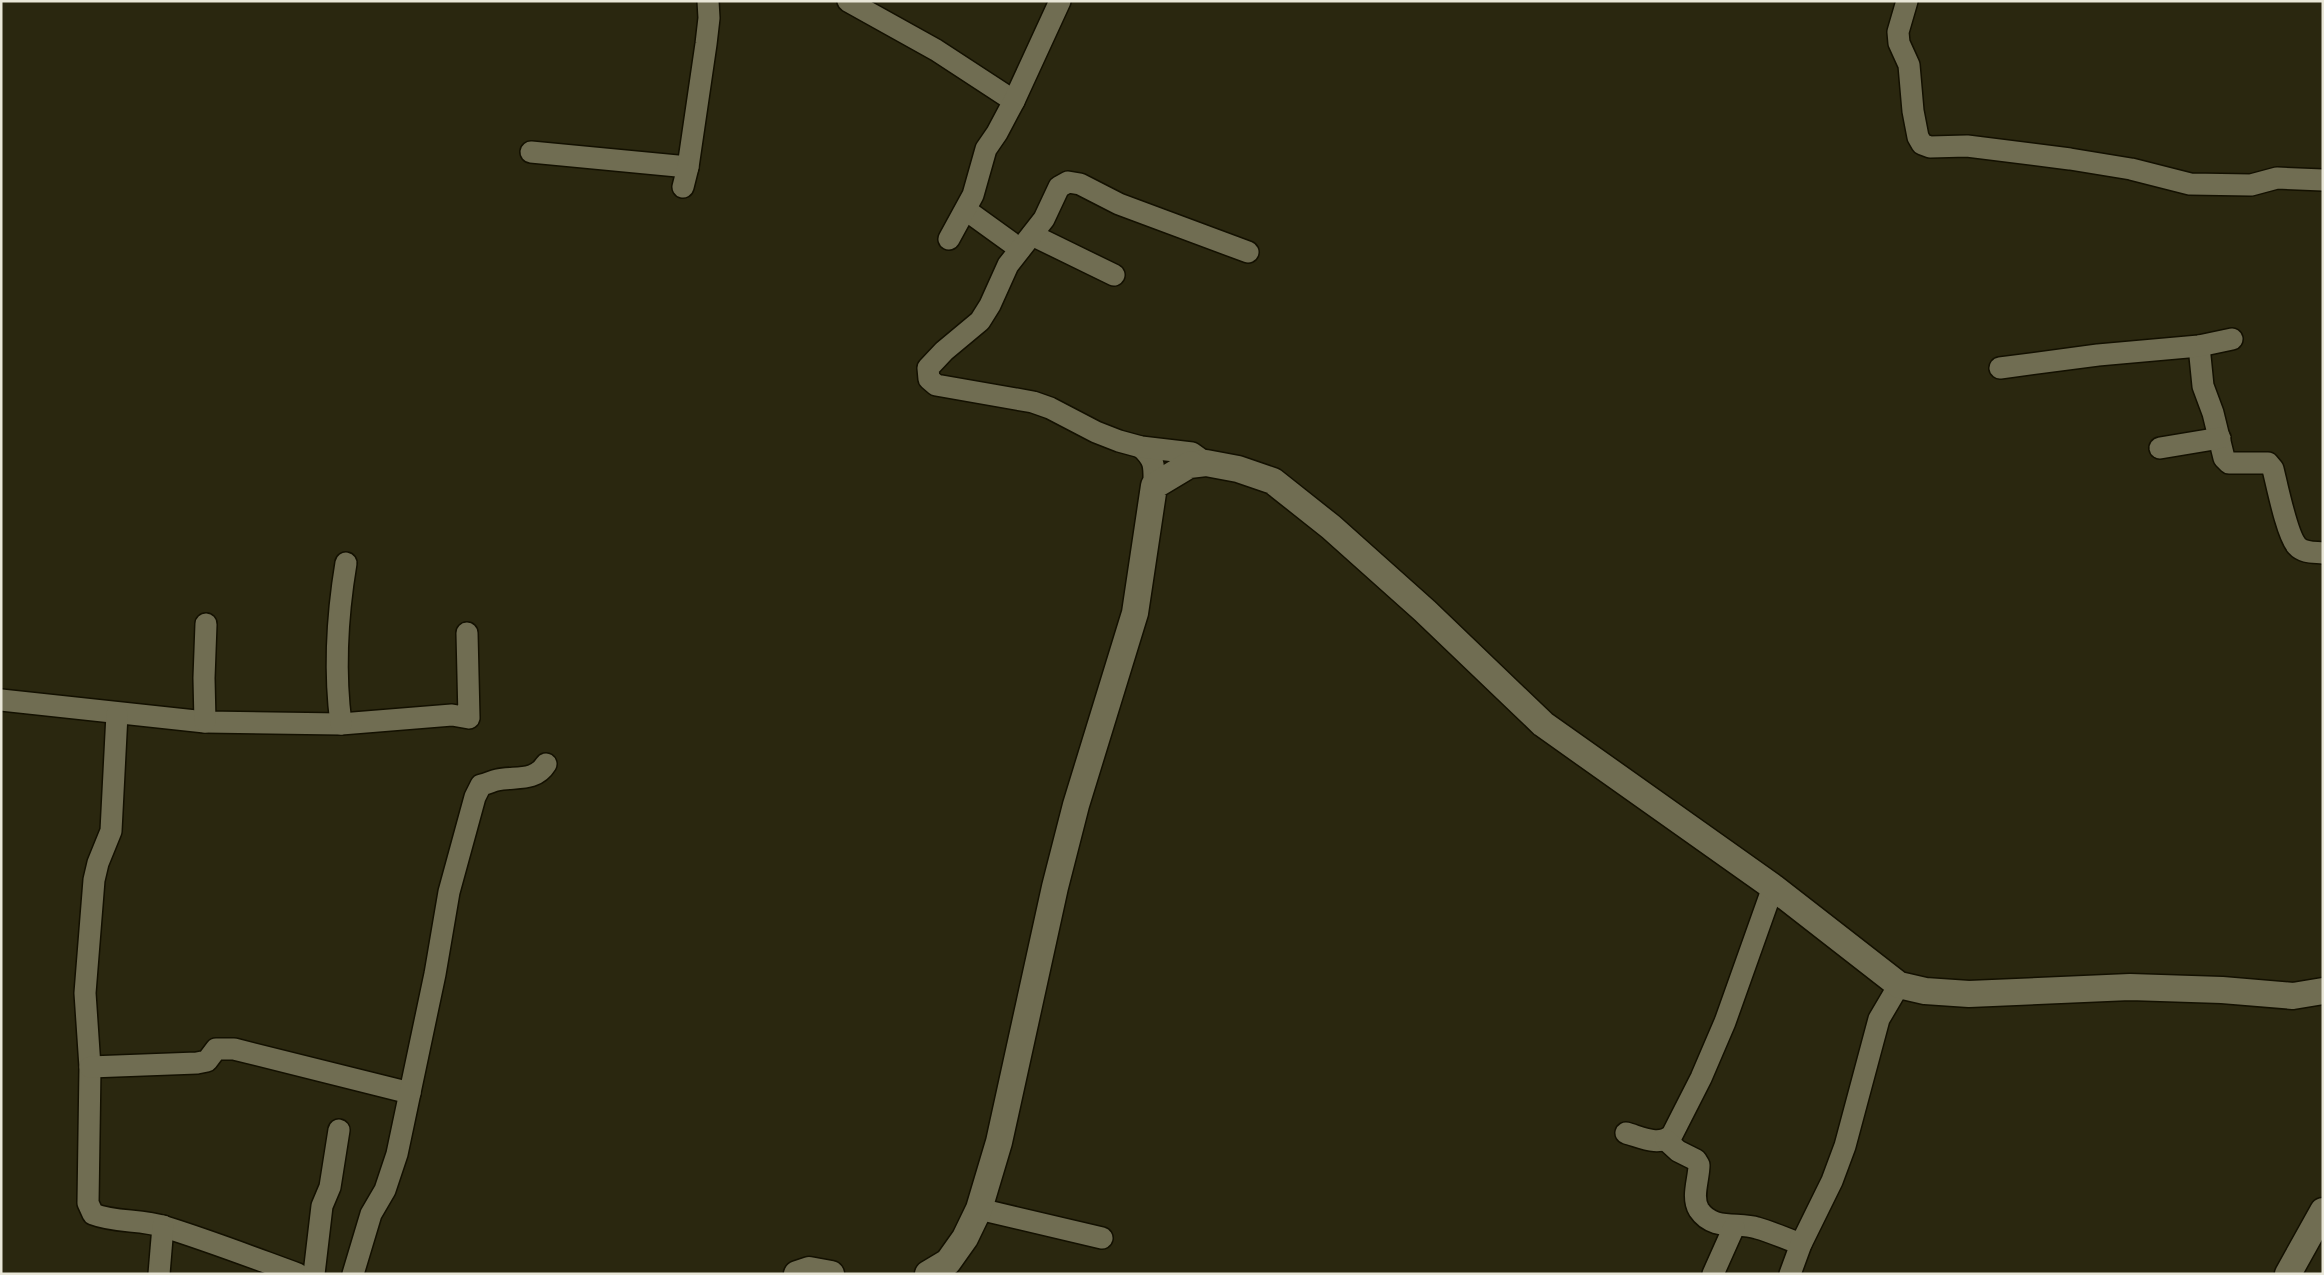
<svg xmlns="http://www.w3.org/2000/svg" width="2324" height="1275" font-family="Raleway,sans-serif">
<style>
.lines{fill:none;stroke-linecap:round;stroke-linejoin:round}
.minor-casing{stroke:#131000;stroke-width:24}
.tertiary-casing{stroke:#131000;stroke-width:29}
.minor{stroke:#706d52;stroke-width:21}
.tertiary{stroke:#706d52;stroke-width:26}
</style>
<rect width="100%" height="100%" fill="#2a270f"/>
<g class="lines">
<g class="minor-casing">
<g id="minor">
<path d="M848 1 936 50 1014 101"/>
<path d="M1907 1 1898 32 1899 43 1909 65 1913 111 1918 137 1922 144 1930 147 1967 146 2070 159 2131 169 2190 184 2251 185 2277 178 2323 180"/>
<path d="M531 152 688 167"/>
<path d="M683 187 688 167 706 44 709 18 708 1"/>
<path d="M966 210 1020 249"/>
<path d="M1032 235 1114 275"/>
<path d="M949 239 973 195 986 149 997 133 1014 101 1060 1"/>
<path d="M2199 346 2203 386 2213 413 2224 458 2229 463H2268L2273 469C2277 485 2287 535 2297 546 2303 553 2314 552 2323 553"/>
<path d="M2000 368 2098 355 2199 346 2232 339"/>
<path d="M1141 447C1156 461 1154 467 1154 486"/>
<path d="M2160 448 2220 438"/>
<path d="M1206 463 1192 453 1141 447 1119 441 1096 432 1050 408 1033 402 936 385 929 379 928 368 944 351 980 321 990 305 1008 265 1044 219 1059 187 1068 182 1080 184 1119 204 1248 252"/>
<path d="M1 700 205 722 341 724 452 715 469 718 467 633"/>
<path d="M117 714 111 831 98 863 94 880 85 993 90 1067 88 1203 93 1214C116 1223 141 1219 165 1227 210 1241 254 1258 298 1274"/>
<path d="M205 722 204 678 206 624"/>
<path d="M341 724C334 670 337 617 346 563"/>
<path d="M90 1067 197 1063 207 1061 216 1049H234L410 1093"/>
<path d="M1626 1133C1641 1137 1659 1147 1672 1135L1701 1078 1725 1022 1773 887"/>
<path d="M1666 1140 1678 1151 1696 1160 1699 1165C1699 1179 1691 1197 1699 1210 1713 1231 1738 1222 1757 1228 1772 1232 1786 1239 1801 1244"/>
<path d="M979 1209 1102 1238"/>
<path d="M159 1274 163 1226"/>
<path d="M314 1274 322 1206 330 1187 339 1130"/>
<path d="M353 1274 371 1214 385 1190 397 1154 435 974 449 892 475 797 481 785C487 784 492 781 497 780 515 776 535 782 546 764"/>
<path d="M1713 1274 1734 1227"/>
<path d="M1790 1274 1801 1244 1832 1181 1845 1146 1879 1019 1899 985"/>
</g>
</g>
<g class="tertiary-casing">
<g id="tertiary">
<path d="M797 1274 809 1270 831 1274"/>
<path d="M928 1274 948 1262 965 1238 979 1209 999 1142 1055 887 1076 805 1135 613 1154 486 1189 465 1206 463 1238 469 1273 481 1331 527 1425 611 1543 724 1773 887 1899 985 1925 991 1969 994 2130 987 2222 990 2293 996 2323 991"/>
<path d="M2288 1274 2323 1211"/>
</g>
</g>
<use href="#minor" class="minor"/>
<use href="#tertiary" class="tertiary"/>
</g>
<rect width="2324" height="1275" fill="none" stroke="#e9e7d8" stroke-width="5"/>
</svg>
